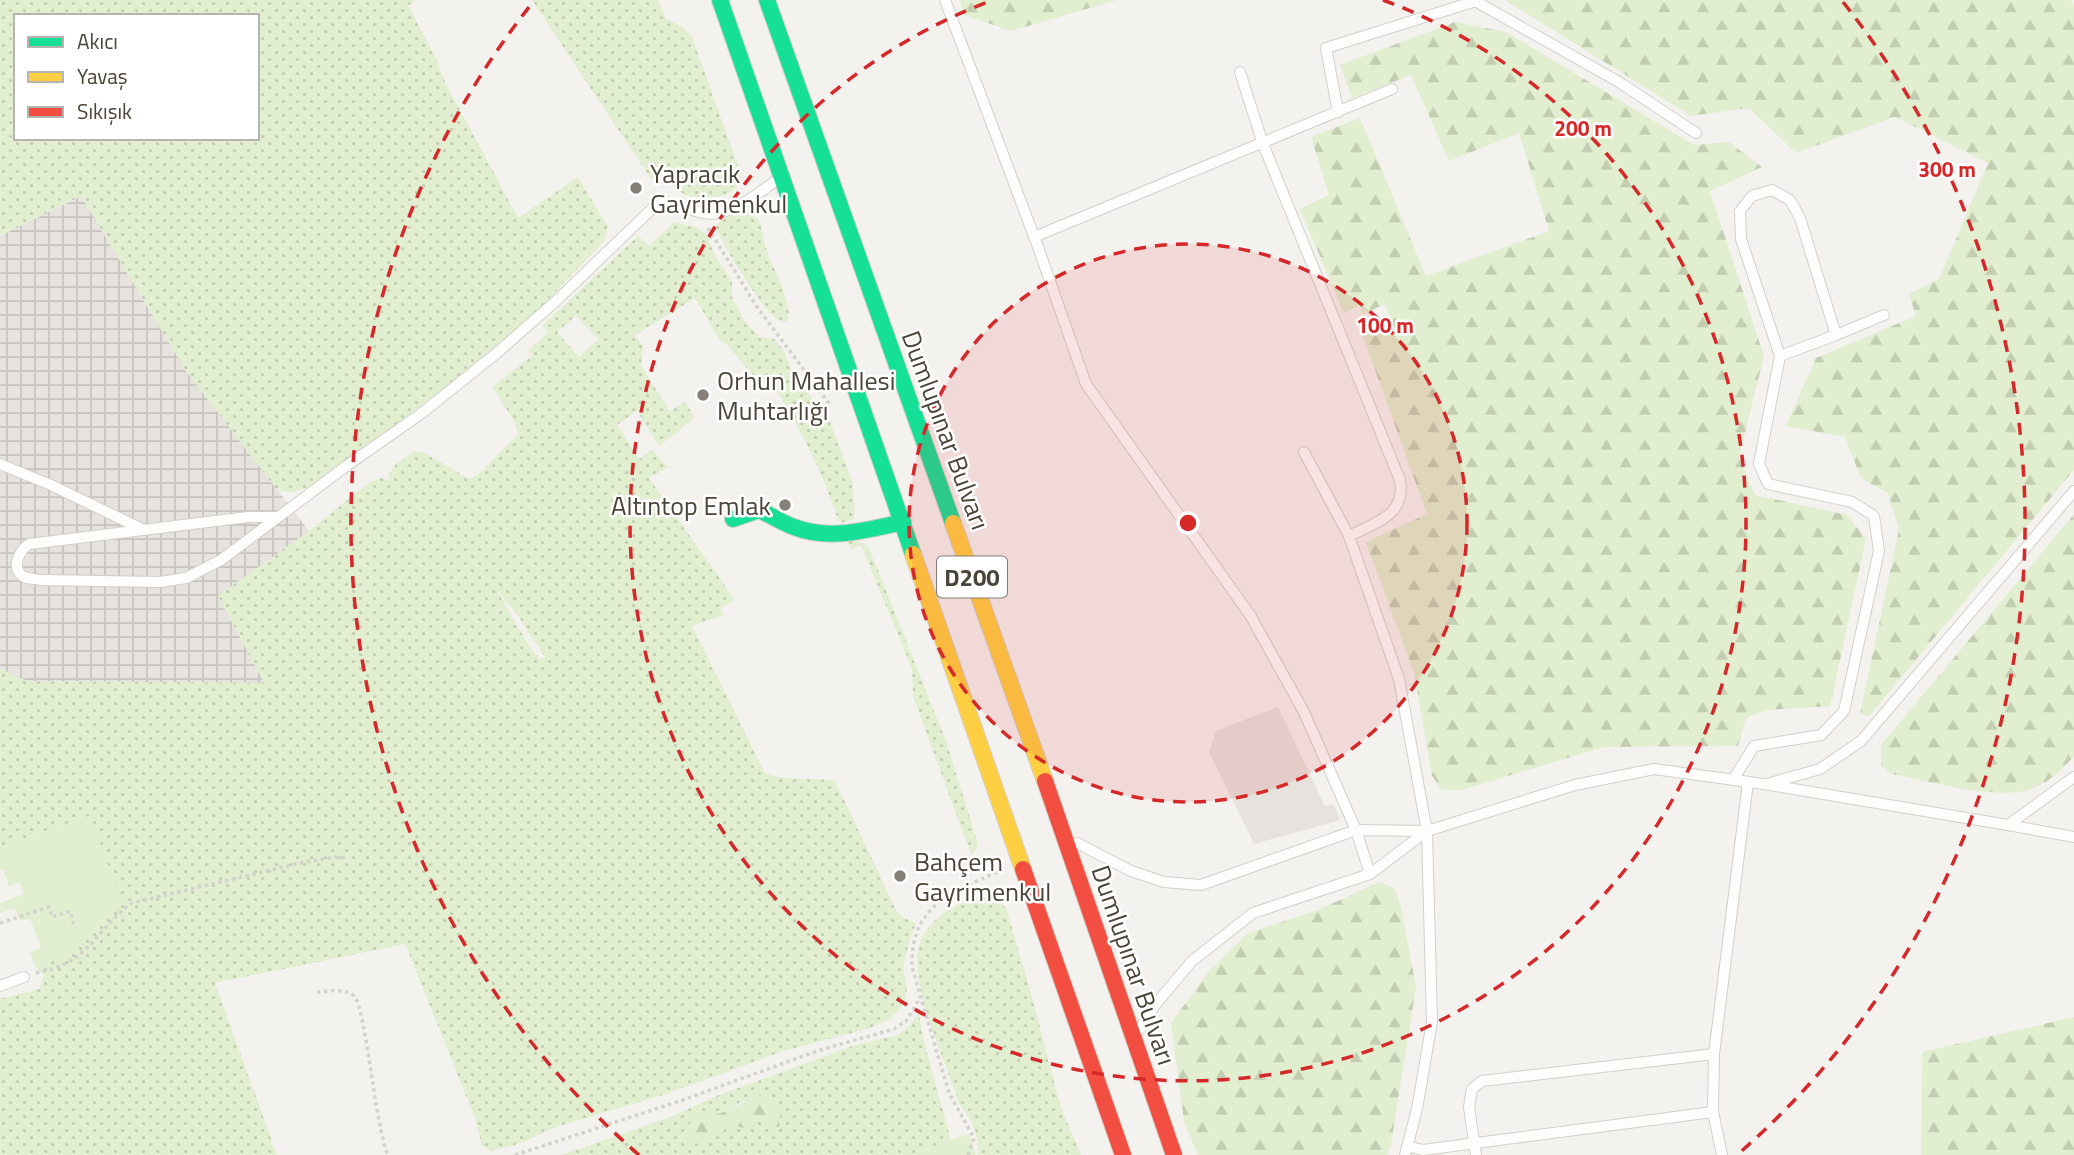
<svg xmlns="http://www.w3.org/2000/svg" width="2074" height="1155" font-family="'Titillium Web',sans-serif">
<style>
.industrial{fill:url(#industrial-grid)}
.grass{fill:url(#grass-dots);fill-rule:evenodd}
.forest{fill:url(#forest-firs)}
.green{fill:#e1eecf}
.parking{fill:#e6e3df}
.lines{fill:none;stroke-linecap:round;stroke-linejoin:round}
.lane-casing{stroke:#d2d0cb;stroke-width:12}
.fast-casing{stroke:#d3cfc5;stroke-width:18}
.slow-casing{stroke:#d3cfc5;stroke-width:18}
.jam-casing{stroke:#d3cfc5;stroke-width:18}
.path{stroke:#d3d2cc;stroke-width:3.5;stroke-dasharray:3.5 3.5;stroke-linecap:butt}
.lane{stroke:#fdfdfc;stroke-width:10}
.fast{stroke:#16e098;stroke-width:16}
.slow{stroke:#ffcf43;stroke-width:16}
.jam{stroke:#f24e42;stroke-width:16}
.ring{fill:none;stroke:#d62828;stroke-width:3.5;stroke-dasharray:12 9}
.poi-dot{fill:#868178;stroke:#fff;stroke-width:2.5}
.labels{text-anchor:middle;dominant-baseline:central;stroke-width:5;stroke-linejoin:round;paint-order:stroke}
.shield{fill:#fff;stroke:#817c74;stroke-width:2}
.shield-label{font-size:24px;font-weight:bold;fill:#4b4439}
.poi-label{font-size:26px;fill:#4b4439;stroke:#fff;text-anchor:start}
.street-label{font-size:26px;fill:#4b4439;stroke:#fff}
.centre{fill:#d62828;stroke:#fff;stroke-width:3.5}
.ring-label{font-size:21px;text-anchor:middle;font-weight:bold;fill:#d62828;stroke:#fff;stroke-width:5;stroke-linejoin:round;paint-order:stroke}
</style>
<defs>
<pattern id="industrial-grid" width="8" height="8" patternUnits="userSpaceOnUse" patternTransform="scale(1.75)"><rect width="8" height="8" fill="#e6e2de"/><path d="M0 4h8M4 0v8" fill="none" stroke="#c7c3bf"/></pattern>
<pattern id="grass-dots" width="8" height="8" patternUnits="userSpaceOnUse" patternTransform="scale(1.75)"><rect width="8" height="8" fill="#e1eecf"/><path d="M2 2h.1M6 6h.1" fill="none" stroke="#c3cdb2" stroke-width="1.8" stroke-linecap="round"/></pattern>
<pattern id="forest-firs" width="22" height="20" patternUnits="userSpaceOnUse" patternTransform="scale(1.75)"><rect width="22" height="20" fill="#e1eecf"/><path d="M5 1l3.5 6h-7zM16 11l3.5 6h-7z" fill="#c3cdb2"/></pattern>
</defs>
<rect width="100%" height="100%" fill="#f4f2ee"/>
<path class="industrial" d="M81 196 186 371 309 531 218 596 265 683 29 681 16 677 0 668V236Z"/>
<g class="grass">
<path d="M0 0H415L408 6 436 58 445 82 518 218 578 177 608 227 604 241 534 314 489 355 311 487 291 492 277 490 186 371 81 196 0 236ZM16 16H257V138H16Z"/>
<path d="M532 0H658L666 18 685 29 692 37 741 174 740 184C727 199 704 201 686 195 678 192 670 182 662 177L651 179Z"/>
<path d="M742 212C749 214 757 216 760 223 763 230 763 238 765 245 769 262 797 308 786 322 781 321 779 321 775 318 764 310 716 238 716 225L726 217Z"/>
<path d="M674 222 698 228 706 234 717 259 732 281V297L745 322 760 337 774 339 784 351 793 375 829 419 852 480 855 515 852 520 839 523C823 472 799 426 771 382L765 385 759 382 726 344 719 339 695 298 635 335 643 346 641 366 670 411 685 402 695 418 659 446 637 411 617 425 639 459 652 450C659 455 661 463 668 467L649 478 735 600 721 608 724 615 692 626 765 773C787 782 812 776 835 781L898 914 916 924 910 939 903 968 907 988 905 1003 890 1019 870 1028 784 1051 666 1094 560 1126 515 1145 491 1151 482 1146 475 1118 405 944 215 983 277 1155H0V999L39 989 44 975 35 966 76 951 121 898 89 816 0 847V668L16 677 29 681 264 683 218 596 309 531 370 482 382 478 390 481 389 474 395 465 414 451 425 453 469 479 479 474 518 434 514 421 492 387 533 355 528 350 549 332 542 326 638 236 649 246ZM576 316 598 339 579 357 557 332ZM496 589 516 613 545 657 540 659 531 649Z"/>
<path d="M845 537 863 543 869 548 946 741 978 844 972 857 913 696 912 669 861 545 851 550Z"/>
<path d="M988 892 1001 902 1007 911 1031 993 1060 1105 1081 1155H978C979 1134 972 1120 959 1104 948 1066 908 983 919 947 923 930 935 919 949 910 962 902 973 895 988 892Z"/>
<path d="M919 1012 923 1038 951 1140 908 1155H561L673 1116 711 1098 855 1045 898 1035 912 1023ZM745 1100 779 1127 761 1116 742 1128 733 1125C714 1133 716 1141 691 1144L689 1137 710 1114H719Z"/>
</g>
<g class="forest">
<path d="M960 0H1117L1011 31 964 15Z"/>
<path d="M1505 0H2071L2074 6V470L1869 716 1860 714 1899 529 1888 493 1861 478 1845 437 1786 426 1816 358 1916 316 1909 294 1939 279 1988 163 1895 117 1796 153 1749 108 1691 116Z"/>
<path d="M1455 22 1506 32 1694 145 1729 142 1762 167 1710 191 1764 356 1739 457 1755 495 1847 515 1866 539 1830 706 1767 710 1746 718 1738 746 1604 747 1462 790H1442L1432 776 1414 673 1366 542 1427 514 1362 334 1391 321 1385 304 1363 314 1360 305 1344 313 1300 209 1329 195 1311 137 1360 118 1426 276 1549 231 1519 133 1449 161 1411 75 1352 98 1340 65Z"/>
<path d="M2074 514V756C2064 768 2050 781 2036 787 2002 803 1930 781 1892 774L1881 766V745Z"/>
<path d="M1379 882 1395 889 1401 907 1416 987 1391 1144 1387 1155H1198L1184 1121 1171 1023 1210 970 1248 933 1318 910Z"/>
<path d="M2074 1017V1155H1921L1922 1052Z"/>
<path d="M759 1095C776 1097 783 1110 779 1127L768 1126 761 1116 754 1120 752 1127 742 1128 733 1125C714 1133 716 1141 691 1144L684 1131 696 1115 719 1114Z"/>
</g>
<g class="green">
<path d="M90 816 121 898 76 951 35 966 30 953 41 947 30 919 20 921 15 908 0 913V903L24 894 20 882 9 886 3 870H0V847Z"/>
<path d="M969 1134 976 1155H908Z"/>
</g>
<path class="parking" d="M1278 707 1325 806 1334 805 1340 820 1254 844 1209 752 1216 731Z"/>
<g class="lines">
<g class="lane-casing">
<g id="lane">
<path d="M945 0 1038 247 1086 384 1250 615 1304 712 1356 830 1370 874"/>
<path d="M1475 1 1619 82 1696 133"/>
<path d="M1240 72 1263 144 1400 480C1406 516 1376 522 1349 536"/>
<path d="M1338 112 1326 48 1479 0"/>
<path d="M1034 237 1392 89"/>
<path d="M1836 335 1884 315"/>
<path d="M1304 452 1349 536 1399 679 1427 831 1432 1022 1417 1109 1405 1155"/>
<path d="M0 464 51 485 142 529"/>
<path d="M278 517H248L29 544C19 551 10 569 24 577 29 579 37 579 41 580L160 582 186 578 221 560 345 467 422 413 498 352 556 301 656 205C673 201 687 210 704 213 730 218 757 194 777 180"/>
<path d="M1733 780 1754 746 1821 735 1844 711 1879 551 1874 516 1852 502 1768 484 1759 464 1780 356 1836 335 1800 218 1790 200 1772 190 1752 196 1740 211 1741 239 1780 356"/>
<path d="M1770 783 1820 769 1861 741 2074 491"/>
<path d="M2008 825 2074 837"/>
<path d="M1077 843 1131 871 1164 882 1201 885 1356 830 1427 831 1575 785 1654 769 1764 784 2008 825 2074 777"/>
<path d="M0 986 24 977"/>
<path d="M1140 1029 1155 1005 1192 961 1253 913 1370 874 1427 831"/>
<path d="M1407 1146 1423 1150 1713 1112"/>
<path d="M1476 1155 1469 1107 1472 1089 1482 1081 1714 1054"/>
<path d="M1722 1155 1713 1112 1714 1054 1748 782"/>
</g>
</g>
<g class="fast-casing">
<g id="fast">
<path d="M720 0 913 554"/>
<path d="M767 0 953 523"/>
<path d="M733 519 759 510C771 515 782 523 794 527 830 541 867 530 903 522"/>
</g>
</g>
<g class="slow-casing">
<g id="slow">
<path d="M953 523 1045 781"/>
<path d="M913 554 1023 869"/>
</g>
</g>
<g class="jam-casing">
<g id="jam">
<path d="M1045 781 1174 1155"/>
<path d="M1023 869 1123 1155"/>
</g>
</g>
<g class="path">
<path d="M708 228 757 307 831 406"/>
<path d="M0 923 49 907 52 917 70 911 75 928"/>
<path d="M36 973C45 970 55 969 63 965 91 952 107 920 132 903L305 862 335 857 346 858"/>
<path d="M317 992C328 991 345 988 354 996 366 1007 375 1127 388 1155"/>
<path d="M515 1155 680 1101 820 1050 894 1029 906 1021 920 998"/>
<path d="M968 1155 974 1138 949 1093 912 967C910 906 950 894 997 872"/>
</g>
<use href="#lane" class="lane"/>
<use href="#fast" class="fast"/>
<use href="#slow" class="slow"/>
<use href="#jam" class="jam"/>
</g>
<circle cx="1188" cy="523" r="279" fill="#d62828" fill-opacity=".12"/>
<g class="ring">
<circle cx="1188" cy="523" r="279"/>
<path d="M1383 0A558 558 0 1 1 993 0"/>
<path d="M639 1155A837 837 0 0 1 533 2M1843 2A837 837 0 0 1 1737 1155"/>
</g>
<g class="poi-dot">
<circle cx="636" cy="188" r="7"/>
<circle cx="703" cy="395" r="7"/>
<circle cx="785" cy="505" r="7"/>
<circle cx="900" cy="876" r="7"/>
</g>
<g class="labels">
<rect class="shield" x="937" y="556.5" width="70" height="41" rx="5"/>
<g class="shield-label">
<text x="972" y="577">D200</text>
</g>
<g class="poi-label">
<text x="650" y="173">Yapracık<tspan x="650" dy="30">Gayrimenkul</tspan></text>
<text x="717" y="380">Orhun Mahallesi<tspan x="717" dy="30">Muhtarlığı</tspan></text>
<text x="771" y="505" text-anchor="end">Altıntop Emlak</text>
<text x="914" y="861">Bahçem<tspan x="914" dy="30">Gayrimenkul</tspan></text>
</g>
<g class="street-label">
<text transform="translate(946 430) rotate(70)">Dumlupınar Bulvarı</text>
<text transform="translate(1134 965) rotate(71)">Dumlupınar Bulvarı</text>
</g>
</g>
<circle cx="1188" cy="523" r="10" class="centre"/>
<g class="ring-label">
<text x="1583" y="136">200 m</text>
<text x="1947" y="177">300 m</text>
<text x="1385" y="333">100 m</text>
</g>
<rect x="14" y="14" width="245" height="126" fill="#ffffff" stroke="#b7b4b0" stroke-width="2"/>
<rect x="28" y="37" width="35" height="10" fill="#16e098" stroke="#b7b4b0" stroke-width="2"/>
<text x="77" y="49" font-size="21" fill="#4b4439">Akıcı</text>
<rect x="28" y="72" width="35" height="10" fill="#ffcf43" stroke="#b7b4b0" stroke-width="2"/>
<text x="77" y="84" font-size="21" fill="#4b4439">Yavaş</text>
<rect x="28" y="107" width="35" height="10" fill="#f24e42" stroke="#b7b4b0" stroke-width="2"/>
<text x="77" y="119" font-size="21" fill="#4b4439">Sıkışık</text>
</svg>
